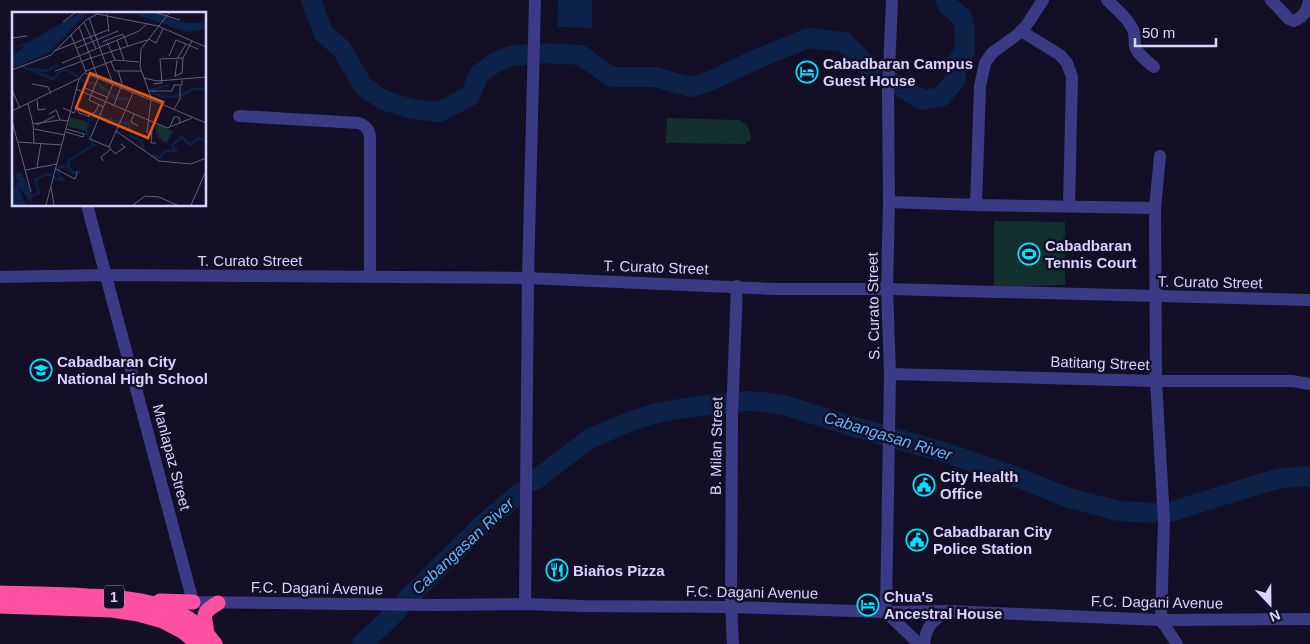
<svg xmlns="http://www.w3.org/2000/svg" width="1310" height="644" font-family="Arial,sans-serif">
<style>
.green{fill:#12302f}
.water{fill:#0c2248}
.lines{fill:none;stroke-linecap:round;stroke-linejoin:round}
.river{stroke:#0c2248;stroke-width:20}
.minor{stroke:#3d3a85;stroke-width:12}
.highway{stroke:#ff4fa3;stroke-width:15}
.labels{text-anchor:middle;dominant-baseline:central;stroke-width:5;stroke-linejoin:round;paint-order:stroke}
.shield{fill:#130f26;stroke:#9e99be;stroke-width:1}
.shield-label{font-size:14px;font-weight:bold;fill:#d9d4ff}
.poi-label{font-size:15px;font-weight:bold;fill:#d9d4ff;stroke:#130f26;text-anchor:start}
.street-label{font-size:15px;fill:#d9d4ff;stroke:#130f26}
.water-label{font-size:16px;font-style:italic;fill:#62b6ff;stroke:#130f26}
.inset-river{fill:none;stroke:#0c2248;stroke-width:2.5}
.inset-road{fill:none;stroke:#625e7d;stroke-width:1}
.view{fill:#e8590c;fill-opacity:0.15;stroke:#e8590c;stroke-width:2.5}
.inset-edge{fill:none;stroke:#d9d4ff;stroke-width:2.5}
</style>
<rect width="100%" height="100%" fill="#130f26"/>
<g class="green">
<path d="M667 118 739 120C747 124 750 129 751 139L745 144 666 143Z"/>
<path d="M994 221 1065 222V285L994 287Z"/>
</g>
<path class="water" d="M558 0H592V28L557 27Z"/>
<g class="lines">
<g class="river">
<path d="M311 0 324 34 341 48 363 86 383 100 412 109 439 112 470 96 479 74 496 62 510 56 541 53 581 55 600 69 612 77H656L671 82 691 87 710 81 757 59 808 38 844 42 867 66 876 73 923 100 941 97 956 79 955 64 965 51V30L962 17 949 7 945 0"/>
<path d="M534 481 589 439 631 421 657 413 684 408 746 401 765 402 787 406 851 426 947 453 1014 476 1069 498 1119 511 1153 513 1170 512 1259 484 1282 478 1310 476"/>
<path d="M406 600 484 523 520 493"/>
<path d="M362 644 398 610"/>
</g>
<g class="minor">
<path d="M892 0 888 93 889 202 887 289 890 374 886 612 919 644"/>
<path d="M1107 0C1116 9 1128 18 1133 30 1136 36 1134 41 1135 46 1137 54 1148 62 1154 67"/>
<path d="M1271 0 1289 19 1294 21C1304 17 1308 10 1309 0"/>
<path d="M1021 31 1060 55 1067 63 1072 77 1069 206"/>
<path d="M239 116 359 123C366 126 369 129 370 137V277"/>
<path d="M889 202 976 205 1155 208 1156 381 1164 521 1161 620 1177 644"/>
<path d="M87 205 193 602 433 605 525 604 583 606 731 607 886 612 948 611 1161 620 1310 619"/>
<path d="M976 205 980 86 985 63 992 53 1018 34 1026 26 1043 0"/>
<path d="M1155 208 1160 156"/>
<path d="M0 277 106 275 528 278 774 289H887L1310 300"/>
<path d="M890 374 1156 381H1292L1310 384"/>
<path d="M525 604 528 278 535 0"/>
<path d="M733 644 731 607 732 416 737 286"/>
<path d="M924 644C926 626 933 620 948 611"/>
</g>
<g class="highway">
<path d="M0 593C29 594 59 594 88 596 115 597 144 599 170 609 188 616 204 629 215 644"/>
<path d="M160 601 193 602"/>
<path d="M0 606 112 610 138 614 163 621 182 631 198 644"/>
<path d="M207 633C204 614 201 613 218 603"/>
</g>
</g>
<defs>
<g id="hotel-ring" transform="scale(1.125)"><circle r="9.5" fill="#130f26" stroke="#00e5ff" stroke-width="1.5"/><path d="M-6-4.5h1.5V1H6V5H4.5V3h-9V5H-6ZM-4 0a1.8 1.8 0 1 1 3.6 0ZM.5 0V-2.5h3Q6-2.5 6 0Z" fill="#00e5ff"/></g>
<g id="stadium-ring" transform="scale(1.125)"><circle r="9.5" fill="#130f26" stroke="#00e5ff" stroke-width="1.5"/><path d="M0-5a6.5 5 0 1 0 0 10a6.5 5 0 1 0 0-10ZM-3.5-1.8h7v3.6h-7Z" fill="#00e5ff"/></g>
<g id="school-ring" transform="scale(1.125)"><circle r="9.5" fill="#130f26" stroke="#00e5ff" stroke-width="1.5"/><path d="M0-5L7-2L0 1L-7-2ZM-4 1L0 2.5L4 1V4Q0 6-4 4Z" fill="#00e5ff"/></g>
<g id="civic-ring" transform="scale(1.125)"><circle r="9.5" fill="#130f26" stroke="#00e5ff" stroke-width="1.5"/><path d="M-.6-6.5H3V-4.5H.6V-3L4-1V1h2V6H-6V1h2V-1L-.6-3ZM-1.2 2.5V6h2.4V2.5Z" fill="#00e5ff"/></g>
<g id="restaurant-ring" transform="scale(1.125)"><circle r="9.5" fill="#130f26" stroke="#00e5ff" stroke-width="1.5"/><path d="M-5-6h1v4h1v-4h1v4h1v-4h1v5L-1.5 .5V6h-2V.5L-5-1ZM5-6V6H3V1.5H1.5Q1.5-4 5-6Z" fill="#00e5ff"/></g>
</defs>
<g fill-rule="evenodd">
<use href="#hotel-ring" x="807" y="72"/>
<use href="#stadium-ring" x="1029" y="254"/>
<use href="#school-ring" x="41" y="370"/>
<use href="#civic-ring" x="924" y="485"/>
<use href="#civic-ring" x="917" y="540"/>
<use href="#restaurant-ring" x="557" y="570"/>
<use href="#hotel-ring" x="868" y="605"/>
</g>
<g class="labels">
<rect class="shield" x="104" y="585.5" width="20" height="23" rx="4"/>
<g class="shield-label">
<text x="114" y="597">1</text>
</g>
<g class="poi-label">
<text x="823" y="63">Cabadbaran Campus<tspan x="823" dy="17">Guest House</tspan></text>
<text x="1045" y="245">Cabadbaran<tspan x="1045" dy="17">Tennis Court</tspan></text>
<text x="57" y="361">Cabadbaran City<tspan x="57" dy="17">National High School</tspan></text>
<text x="940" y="476">City Health<tspan x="940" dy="17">Office</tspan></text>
<text x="933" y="531">Cabadbaran City<tspan x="933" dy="17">Police Station</tspan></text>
<text x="573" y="570">Biaños Pizza</text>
<text x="884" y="596">Chua's<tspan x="884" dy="17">Ancestral House</tspan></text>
</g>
<g class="street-label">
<text x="250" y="260">T. Curato Street</text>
<text transform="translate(656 267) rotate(2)">T. Curato Street</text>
<text transform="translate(1210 282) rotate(1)">T. Curato Street</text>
<text transform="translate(873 306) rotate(-91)">S. Curato Street</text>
<text transform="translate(1100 363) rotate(2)">Batitang Street</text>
<text transform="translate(716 446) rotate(-89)">B. Milan Street</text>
<text transform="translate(172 457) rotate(75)">Manlapaz Street</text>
<text transform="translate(317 588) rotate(1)">F.C. Dagani Avenue</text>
<text transform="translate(752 592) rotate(1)">F.C. Dagani Avenue</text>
<text transform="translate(1157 602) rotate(1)">F.C. Dagani Avenue</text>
</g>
<g class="water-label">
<text transform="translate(888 436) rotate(17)">Cabangasan River</text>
<text transform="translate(463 546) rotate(-43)">Cabangasan River</text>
</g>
</g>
<g transform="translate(12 12)">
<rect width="194" height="194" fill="#130f26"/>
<path d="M58 105 76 110V120L56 114ZM143 111 161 119 154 131 145 125Z" fill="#12302f"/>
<path d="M67 1H75L38 40 0 57V45L13 34 0 36 17 30ZM120 1H144L174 11H192L194 17 175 20ZM0 152 3 177 5 170 8 169 4 168V162L9 160 21 184 18 190 5 172 14 193H0Z" fill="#0c2248"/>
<path class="inset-river" d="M0 50 41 67 49 58 57 59 73 70 86 72 103 86 117 87M18 57 35 59 47 52M138 78 157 73M140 80 151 85 167 84M168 84 181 77H194M138 143 148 146 153 139H164L160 133 170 125 178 133 187 126 194 129M56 154 60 160H69M42 166 51 168 45 159 48 155 56 154 57 148 82 133 74 122 77 108 83 106 86 99 92 106 117 112 118 124 129 128 132 138M21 184 27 181 23 168 35 162 40 164"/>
<path class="inset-road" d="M145 1 168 8M157 1 129 37 128 55 140 88 194 111M95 2 97 20M77 6 101 72 78 127 97 135 103 142 113 135 109 132M51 10 63 1M72 10 84 37M146 14 194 35M59 23 74 60M0 26 15 24M137 27 144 31 151 17M105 28 112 48M90 30 111 22 116 34M95 30 103 48M65 36 106 19M42 39 96 18M157 44 164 28 186 37M165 47 174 32M99 50 103 59H129M50 51 127 19 136 11M82 55 86 66 77 88 92 95M82 55 79 46 135 28M0 58 39 43 74 8 85 2 146 14M43 59 79 46 67 15M73 61 139 88 135 121M163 64 170 61 171 46M163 65 165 48M132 66 145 69 194 65M20 72 36 75 39 82M72 72 73 76 95 85M141 72 150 71 148 47 171 46 180 29M64 77 155 116 180 106M0 78 8 96M137 79H160L162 73H170V68M25 88 26 98 34 97M16 92 21 112 22 131M102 93 110 72 106 58M51 96 62 101 65 96 67 101 78 105M162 97 168 87V74M0 99 66 67M37 102 44 98 48 108 56 109M122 102 119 110 126 114M76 104 83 100 87 93M0 109 19 180M21 112 48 108M25 113 43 104M158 115 162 105H167L168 111M22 117 53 123M104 119 147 149 179 152 194 146M140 119 139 131H144M54 120 71 125 72 122 55 117M6 130 50 133M97 135 121 81M91 149 89 145 99 137M25 155 29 131M44 157 63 167 65 160M13 158 45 152M39 175 42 193M34 193 67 67 74 59 103 48 127 50M121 193 133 184 147 185 165 193M179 193 194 159"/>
<path class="view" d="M78 61 151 90 136 126 64 96Z"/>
<rect width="194" height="194" class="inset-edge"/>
</g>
<g transform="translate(1270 604) rotate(158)" stroke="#130f26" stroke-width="4" paint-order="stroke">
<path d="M0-4L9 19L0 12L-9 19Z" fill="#d9d4ff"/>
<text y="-8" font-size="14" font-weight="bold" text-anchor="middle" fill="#d9d4ff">N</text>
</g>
<path d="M1135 38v8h81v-8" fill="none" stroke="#d9d4ff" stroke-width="2.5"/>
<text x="1142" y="38" font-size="15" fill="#d9d4ff" stroke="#130f26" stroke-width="4" paint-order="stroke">50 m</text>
</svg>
